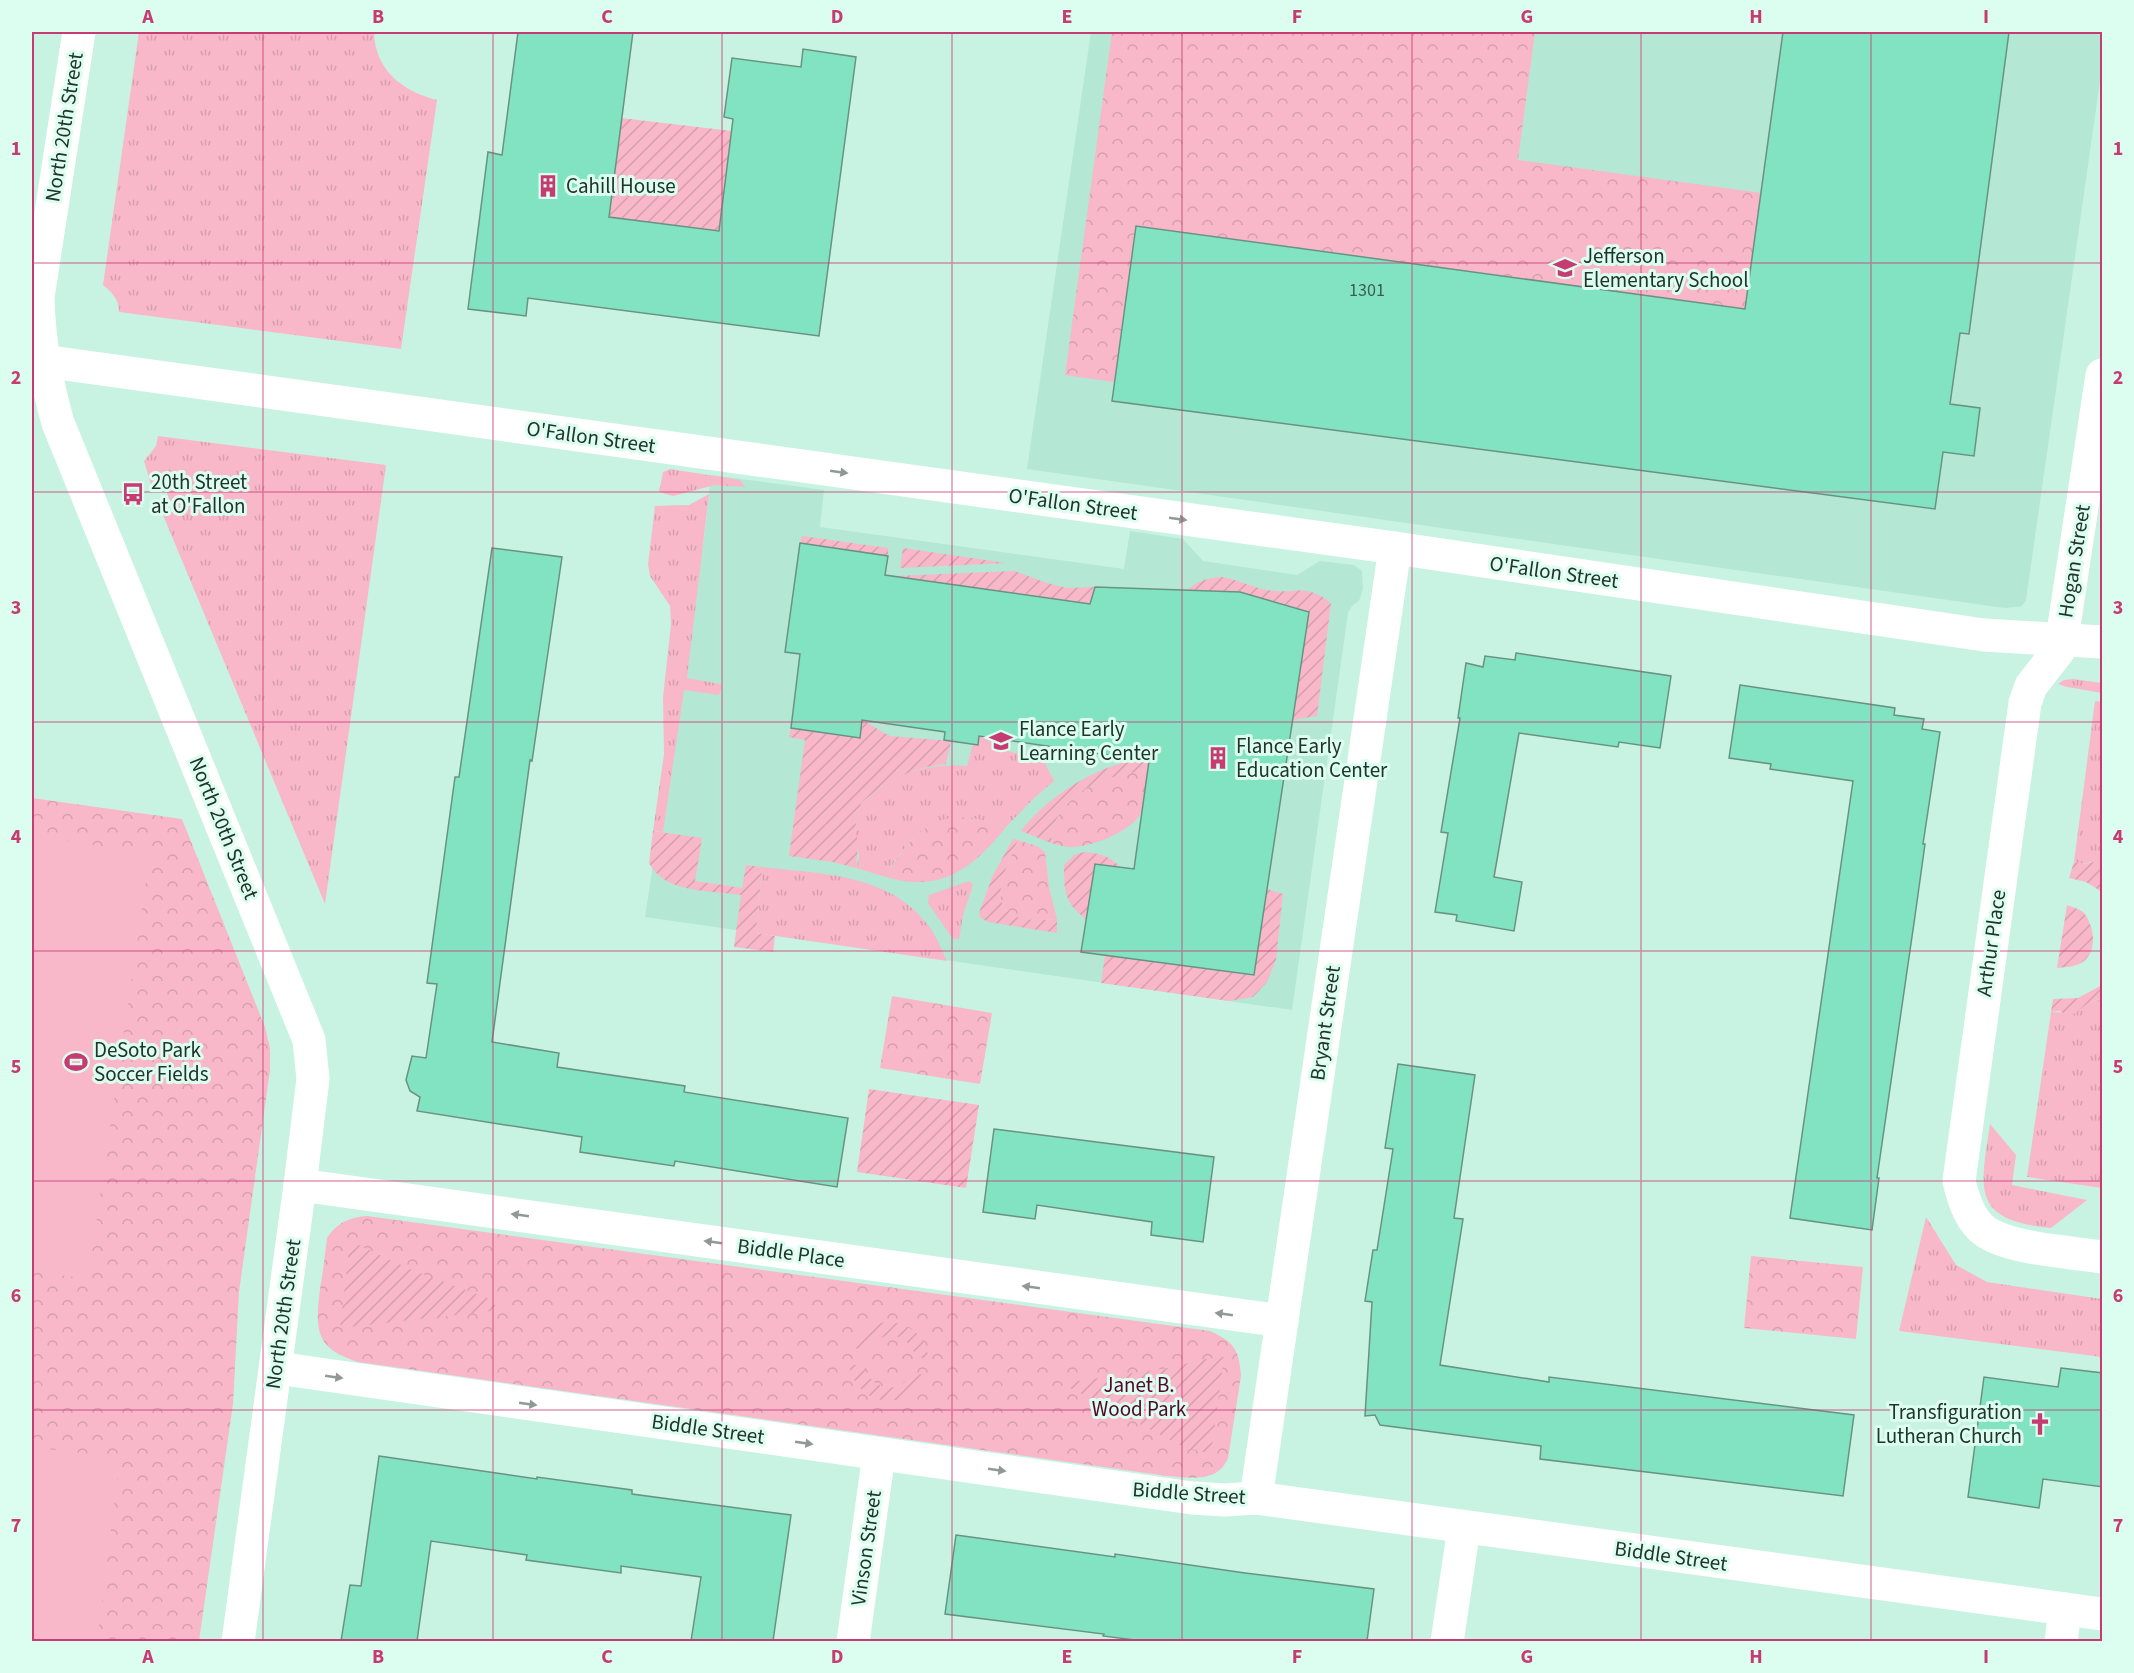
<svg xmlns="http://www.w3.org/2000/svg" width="2134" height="1673" font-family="'Source Sans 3',sans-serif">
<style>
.built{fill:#b4e7d4}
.grass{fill:url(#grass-tufts)}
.park{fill:url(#park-crowns)}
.garden{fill:url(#garden-furrows)}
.pitch{fill:#f9b8c9}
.building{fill:#81e3c1;stroke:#6a9283;stroke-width:1.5}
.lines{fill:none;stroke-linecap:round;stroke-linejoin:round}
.minor{stroke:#fff;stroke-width:33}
.oneway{fill:#909996}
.grid{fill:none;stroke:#c63b71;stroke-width:1.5;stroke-opacity:0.55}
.labels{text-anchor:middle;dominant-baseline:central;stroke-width:6;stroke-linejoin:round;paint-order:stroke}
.number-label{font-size:18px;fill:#3a5f52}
.street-label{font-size:21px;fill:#22332d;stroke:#dcfef0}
.poi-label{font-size:21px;fill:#22332d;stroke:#dcfef0;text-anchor:start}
.park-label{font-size:21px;fill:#520728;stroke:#dcfef0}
.neatline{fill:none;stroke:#c63b71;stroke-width:2}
.grid-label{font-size:20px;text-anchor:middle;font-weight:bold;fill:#c63b71}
</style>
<defs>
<pattern id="grass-tufts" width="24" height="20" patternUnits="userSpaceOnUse" patternTransform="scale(1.5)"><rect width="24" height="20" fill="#f9b8c9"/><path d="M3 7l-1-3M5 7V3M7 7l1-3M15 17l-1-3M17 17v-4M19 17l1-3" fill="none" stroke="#d59fad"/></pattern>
<pattern id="park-crowns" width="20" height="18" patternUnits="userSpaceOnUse" patternTransform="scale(1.5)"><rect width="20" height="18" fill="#f9b8c9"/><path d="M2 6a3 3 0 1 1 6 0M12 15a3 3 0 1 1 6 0" fill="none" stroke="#d59fad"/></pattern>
<pattern id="garden-furrows" width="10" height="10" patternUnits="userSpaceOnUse" patternTransform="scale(1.5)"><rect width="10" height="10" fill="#f9b8c9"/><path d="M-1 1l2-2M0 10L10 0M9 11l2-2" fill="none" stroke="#d59fad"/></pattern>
</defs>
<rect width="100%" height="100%" fill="#c8f3e2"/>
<g class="built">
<path d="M1091 32H2102V67L2026 600 2022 606 2006 608 1997 607 1027 469Z"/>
<path d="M711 475 824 490 820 527 1124 569 1130 531 1183 539 1203 561 1297 575 1320 561 1354 565 1362 571 1363 589 1359 601 1352 606 1348 613 1292 1010 645 917 705 531Z"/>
</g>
<g class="grass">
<path d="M139 32H374C375 70 402 91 437 100L401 349 119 312C119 300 113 293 103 285Z"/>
<path d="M158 436 386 465 325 904 163 515 174 511 163 483 152 488 144 461 156 446Z"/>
<path d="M670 469 740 480 745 487 715 485 673 496 659 492 663 472Z"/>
<path d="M709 494 687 678 720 684 722 686 719 695 684 690 663 832 653 831 664 754 663 697 671 624 670 606 650 576 648 564 655 506 689 505Z"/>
<path d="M2073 679 2102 683V693L2067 687 2058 684 2064 680Z"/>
<path d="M2095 701 2102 702V878L2091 862 2083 864 2074 862Z"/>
<path d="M979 736C987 737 990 741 996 746 1010 754 1024 755 1040 753L1054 781 1034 798 1006 827 969 817 927 827 911 840 895 860 886 877 856 868 859 858 855 828 861 803C895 774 922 763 967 766L973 744H978Z"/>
<path d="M762 867C820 874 888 873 927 924 936 934 941 949 947 961L756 933Z"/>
<path d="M969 881 973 885 963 915 959 939 952 938 928 903 929 895Z"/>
<path d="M2102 999V1188L2027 1177 2051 1012 2075 1013C2081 1004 2092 1001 2102 999Z"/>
<path d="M1990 1124 2016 1155 2012 1185 2087 1200 2051 1228C1971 1220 1980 1191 1990 1124Z"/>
<path d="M1926 1217 1956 1265 1987 1282 2102 1299V1357L1899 1331Z"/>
</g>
<g class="park">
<path d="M1112 32H1535L1518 160 1762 193 1770 312 1136 226 1114 382 1065 375Z"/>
<path d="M1148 771C1146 781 1146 805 1141 813 1131 832 1089 848 1070 847 1063 847 1057 844 1051 843 1052 836 1053 827 1056 820 1073 787 1113 773 1148 771Z"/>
<path d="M32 798 182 819 265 1027 270 1048V1070L239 1292 233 1404 199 1641 32 1642Z"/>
<path d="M969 817 1006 827C982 857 955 884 914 882 905 882 895 879 886 877 899 853 917 827 945 819 953 817 961 818 969 817Z"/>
<path d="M1018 840 1039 847 1045 852 1049 887 1057 919C1040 921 1004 923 1001 899 998 883 1012 854 1018 840Z"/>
<path d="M892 996 992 1013 980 1084 880 1068Z"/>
<path d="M367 1216 1210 1331C1234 1342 1239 1349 1241 1376L1228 1458C1218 1483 1190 1478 1167 1476L358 1362C315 1348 315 1331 320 1289 323 1272 325 1255 327 1238 336 1223 350 1217 367 1216Z"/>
<path d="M1751 1256 1863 1267 1856 1339 1744 1328Z"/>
</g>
<g class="garden">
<path d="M621 118 732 131 716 254 609 217Z"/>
<path d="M802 536 888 548V556L800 543Z"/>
<path d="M903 548 1006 563 900 568Z"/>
<path d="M1015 571 1047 583 1067 588 1095 587 1090 604 895 576Z"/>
<path d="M1221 577C1237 579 1251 587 1267 590 1296 595 1304 582 1331 603L1317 716 1292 720 1309 612 1240 592 1187 590C1198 581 1207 578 1221 577Z"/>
<path d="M862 720 890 736 951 741 946 764C913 767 886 781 861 803L855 828 858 842 856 868 833 862 789 856 805 740 789 737 791 728 860 738Z"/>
<path d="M1149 760 1148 771C1113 773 1073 787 1056 820 1053 827 1052 836 1051 843L1021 831C1046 797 1106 758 1149 760Z"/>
<path d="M653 831 702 838 695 881 742 888 746 865 762 867 756 933 775 936 773 952 734 947 741 895C710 890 665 894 649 863Z"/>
<path d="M1013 839 1018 840C1012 854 998 883 1001 899 1004 923 1040 921 1057 919V933L988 922 981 918 979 913 993 875Z"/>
<path d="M1084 852C1100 853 1110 856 1120 867L1095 864 1086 919C1064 903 1064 890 1064 865L1074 855Z"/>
<path d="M2074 862 2083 864 2094 862 2101 867 2102 892 2086 882 2069 878Z"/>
<path d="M1267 889 1283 894 1276 960 1267 982 1253 997 1229 1001 1101 983 1105 955 1253 975Z"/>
<path d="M2067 905C2072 907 2080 909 2084 913 2094 926 2098 950 2084 961 2077 967 2066 967 2057 968Z"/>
<path d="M2102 985V999C2085 1001 2082 1010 2068 1017L2060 1011 2051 1012 2053 999 2078 998Z"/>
<path d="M869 1089 979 1105 966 1188 857 1172Z"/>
<path d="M350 1241 414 1271 493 1300 496 1308 491 1311 340 1328Z"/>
<path d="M885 1322C909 1322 925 1335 929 1359L916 1357C908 1331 881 1329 866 1350L852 1348C858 1334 869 1325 885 1322Z"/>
<path d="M1224 1357 1211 1454 1184 1447 1068 1387 1070 1382 1168 1368 1205 1359Z"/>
<path d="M849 1364 864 1366C871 1391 900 1395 913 1373L926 1375C909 1414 855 1407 849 1364Z"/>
</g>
<g class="pitch">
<path d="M32 836 150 853 88 1279 32 1271Z"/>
<path d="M32 1447 120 1458 97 1641H32Z"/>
</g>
<g class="building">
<path d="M518 32H633L609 217 719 231 733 119 724 117 732 58 801 67 803 49 856 57 819 336 528 298 526 316 468 309 488 152 502 155Z"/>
<path d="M1783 32H2009L1969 334 1960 333 1950 404 1980 408 1974 456 1943 452 1935 509 1112 401 1136 226 1745 309Z"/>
<path d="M800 543 888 556 885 575 1090 604 1095 587 1240 592 1309 612 1254 975 1081 952 1095 864 1134 869 1149 761 979 736 978 745 944 740 945 732 862 720 860 738 791 728 800 654 785 652Z"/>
<path d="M492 548 562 557 532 761 530 760 492 1042 559 1053 557 1067 685 1086 684 1092 848 1118 837 1187 675 1161 674 1166 580 1152 582 1137 417 1111 420 1097 410 1091 406 1080 412 1056 426 1058 437 984 427 983 455 777H459Z"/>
<path d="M1516 653 1671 676 1660 748 1619 742 1618 747 1519 733 1494 877 1522 882 1514 931 1456 921 1457 915 1435 912 1448 833 1441 832 1460 718H1458L1466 663 1483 667 1485 656 1515 660Z"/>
<path d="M1740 685 1895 708 1894 715 1924 719 1922 729 1940 732 1923 844H1925L1915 916 1877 1178H1879L1872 1230 1790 1218 1853 781 1770 769 1771 764 1729 758Z"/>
<path d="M1398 1064 1475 1075 1454 1218 1463 1219 1440 1365 1549 1382V1377L1854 1415 1843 1496 1540 1459 1541 1446 1380 1425 1375 1415 1365 1416 1372 1302 1365 1301 1373 1250H1377L1393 1149 1385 1148Z"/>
<path d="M994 1129 1214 1157 1203 1242 1151 1235 1152 1222 1037 1205 1035 1219 983 1212Z"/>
<path d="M2061 1368 2103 1373V1487L2043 1479 2039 1508 1968 1497 1984 1377 2058 1387Z"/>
<path d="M379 1456 537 1479V1477L632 1490V1494L791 1515 773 1641H691L701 1577 621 1566V1573L526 1560 527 1555 431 1541 417 1641H341L350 1585 361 1586Z"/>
<path d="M956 1535 1115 1557V1554L1245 1573 1374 1589 1367 1641H1142L1103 1636 1104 1634 945 1614Z"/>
</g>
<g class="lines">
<g class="minor">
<path d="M79 32 38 297C39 341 46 381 58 423L309 1040 313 1079 300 1185 238 1642"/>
<path d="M43 361 1395 548 1984 635 2102 642"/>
<path d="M2102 375 2062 639 2059 650 2031 686 2025 703 1959 1181C1963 1197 1968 1215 1980 1227 2001 1249 2072 1252 2102 1257"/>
<path d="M300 1185 1282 1321"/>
<path d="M277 1368 1192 1498 1225 1500 1256 1498 2102 1614"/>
<path d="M1256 1498 1395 548"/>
<path d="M853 1642 879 1454"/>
<path d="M1447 1642 1464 1528"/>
<path d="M2061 1642 2065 1609"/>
</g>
</g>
<defs><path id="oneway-solid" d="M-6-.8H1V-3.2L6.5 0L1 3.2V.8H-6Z" transform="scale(1.5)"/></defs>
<g class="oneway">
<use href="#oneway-solid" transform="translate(839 472) rotate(8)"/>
<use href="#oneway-solid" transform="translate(1178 519) rotate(8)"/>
<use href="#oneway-solid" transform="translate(520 1215) rotate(-172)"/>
<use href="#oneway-solid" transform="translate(713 1242) rotate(-172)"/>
<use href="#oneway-solid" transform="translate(1031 1287) rotate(-172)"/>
<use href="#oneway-solid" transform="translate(1224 1314) rotate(-172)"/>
<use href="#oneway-solid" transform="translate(334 1377) rotate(8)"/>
<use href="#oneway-solid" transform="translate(528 1404) rotate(8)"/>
<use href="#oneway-solid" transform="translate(804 1443) rotate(8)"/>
<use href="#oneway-solid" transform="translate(997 1470) rotate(8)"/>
</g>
<path class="grid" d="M263 32V1642M493 32V1642M722 32V1642M952 32V1642M1182 32V1642M1412 32V1642M1641 32V1642M1871 32V1642M32 263H2102M32 492H2102M32 722H2102M32 951H2102M32 1181H2102M32 1410H2102"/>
<defs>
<g id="building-bare" transform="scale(1.8)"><path d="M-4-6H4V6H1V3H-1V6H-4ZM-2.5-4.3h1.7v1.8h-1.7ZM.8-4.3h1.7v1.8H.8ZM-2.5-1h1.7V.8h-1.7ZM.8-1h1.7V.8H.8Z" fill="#c63b71" stroke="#dcfef0" stroke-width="2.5" paint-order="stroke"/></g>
<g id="school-bare" transform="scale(1.8)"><path d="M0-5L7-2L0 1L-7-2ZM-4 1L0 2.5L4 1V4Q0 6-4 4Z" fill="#c63b71" stroke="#dcfef0" stroke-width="2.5" paint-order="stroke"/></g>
<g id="bus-bare" transform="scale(1.8)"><path d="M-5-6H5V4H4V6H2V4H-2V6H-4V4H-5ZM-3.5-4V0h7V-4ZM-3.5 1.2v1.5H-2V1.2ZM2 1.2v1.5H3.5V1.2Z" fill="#c63b71" stroke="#dcfef0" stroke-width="2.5" paint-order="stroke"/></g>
<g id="stadium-bare" transform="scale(1.8)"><path d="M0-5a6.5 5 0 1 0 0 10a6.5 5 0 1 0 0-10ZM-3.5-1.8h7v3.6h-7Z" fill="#c63b71" stroke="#dcfef0" stroke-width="2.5" paint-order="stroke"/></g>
<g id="church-bare" transform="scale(1.8)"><path d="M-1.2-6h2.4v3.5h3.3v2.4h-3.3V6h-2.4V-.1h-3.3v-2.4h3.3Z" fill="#c63b71" stroke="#dcfef0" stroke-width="2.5" paint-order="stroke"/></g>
</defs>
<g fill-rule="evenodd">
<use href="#building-bare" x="548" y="186"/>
<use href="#school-bare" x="1565" y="268"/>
<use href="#bus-bare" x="133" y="494"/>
<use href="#school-bare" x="1001" y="741"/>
<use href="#building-bare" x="1218" y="758"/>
<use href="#stadium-bare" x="76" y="1062"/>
<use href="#church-bare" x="2040" y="1424"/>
</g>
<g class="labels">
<g class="number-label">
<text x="1367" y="290">1301</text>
</g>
<g class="street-label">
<text transform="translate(64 127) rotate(-81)">North 20th Street</text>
<text transform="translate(591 437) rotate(8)">O'Fallon Street</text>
<text transform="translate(1073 504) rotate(8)">O'Fallon Street</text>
<text transform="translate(2074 561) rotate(-81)">Hogan Street</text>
<text transform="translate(1554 572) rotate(8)">O'Fallon Street</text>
<text transform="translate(224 828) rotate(68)">North 20th Street</text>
<text transform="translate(1991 943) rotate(-82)">Arthur Place</text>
<text transform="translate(1325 1023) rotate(-82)">Bryant Street</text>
<text transform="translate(791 1253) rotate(8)">Biddle Place</text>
<text transform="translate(283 1314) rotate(-82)">North 20th Street</text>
<text transform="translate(708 1429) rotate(8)">Biddle Street</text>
<text transform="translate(1189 1493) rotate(4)">Biddle Street</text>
<text transform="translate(866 1548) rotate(-82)">Vinson Street</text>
<text transform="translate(1671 1556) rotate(8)">Biddle Street</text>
</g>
<g class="poi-label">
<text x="566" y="186">Cahill House</text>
<text x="1583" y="256">Jefferson<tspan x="1583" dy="24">Elementary School</tspan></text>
<text x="151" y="482">20th Street<tspan x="151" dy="24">at O'Fallon</tspan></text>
<text x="1019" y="729">Flance Early<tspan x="1019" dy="24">Learning Center</tspan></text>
<text x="1236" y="746">Flance Early<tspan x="1236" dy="24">Education Center</tspan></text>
<text x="94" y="1050">DeSoto Park<tspan x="94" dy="24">Soccer Fields</tspan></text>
<text x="2022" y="1412" text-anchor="end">Transfiguration<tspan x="2022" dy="24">Lutheran Church</tspan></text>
</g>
<g class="park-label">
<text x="1139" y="1385">Janet B.<tspan x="1139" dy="24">Wood Park</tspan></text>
</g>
</g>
<rect width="2134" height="1673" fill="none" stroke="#dcfef0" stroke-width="66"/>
<rect x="33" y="33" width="2068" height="1607" class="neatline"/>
<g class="grid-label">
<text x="148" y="23">A</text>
<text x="378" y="23">B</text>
<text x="607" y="23">C</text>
<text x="837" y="23">D</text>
<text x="1067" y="23">E</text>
<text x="1297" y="23">F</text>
<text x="1527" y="23">G</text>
<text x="1756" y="23">H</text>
<text x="1986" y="23">I</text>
<text x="16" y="155">1</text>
<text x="2118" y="155">1</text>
<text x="16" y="384">2</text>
<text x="2118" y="384">2</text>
<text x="16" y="614">3</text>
<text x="2118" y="614">3</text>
<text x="16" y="843">4</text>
<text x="2118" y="843">4</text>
<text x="16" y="1073">5</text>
<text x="2118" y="1073">5</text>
<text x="16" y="1302">6</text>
<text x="2118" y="1302">6</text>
<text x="16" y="1532">7</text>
<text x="2118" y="1532">7</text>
<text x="148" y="1663">A</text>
<text x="378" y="1663">B</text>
<text x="607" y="1663">C</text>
<text x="837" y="1663">D</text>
<text x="1067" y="1663">E</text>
<text x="1297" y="1663">F</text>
<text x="1527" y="1663">G</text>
<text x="1756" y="1663">H</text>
<text x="1986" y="1663">I</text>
</g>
</svg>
